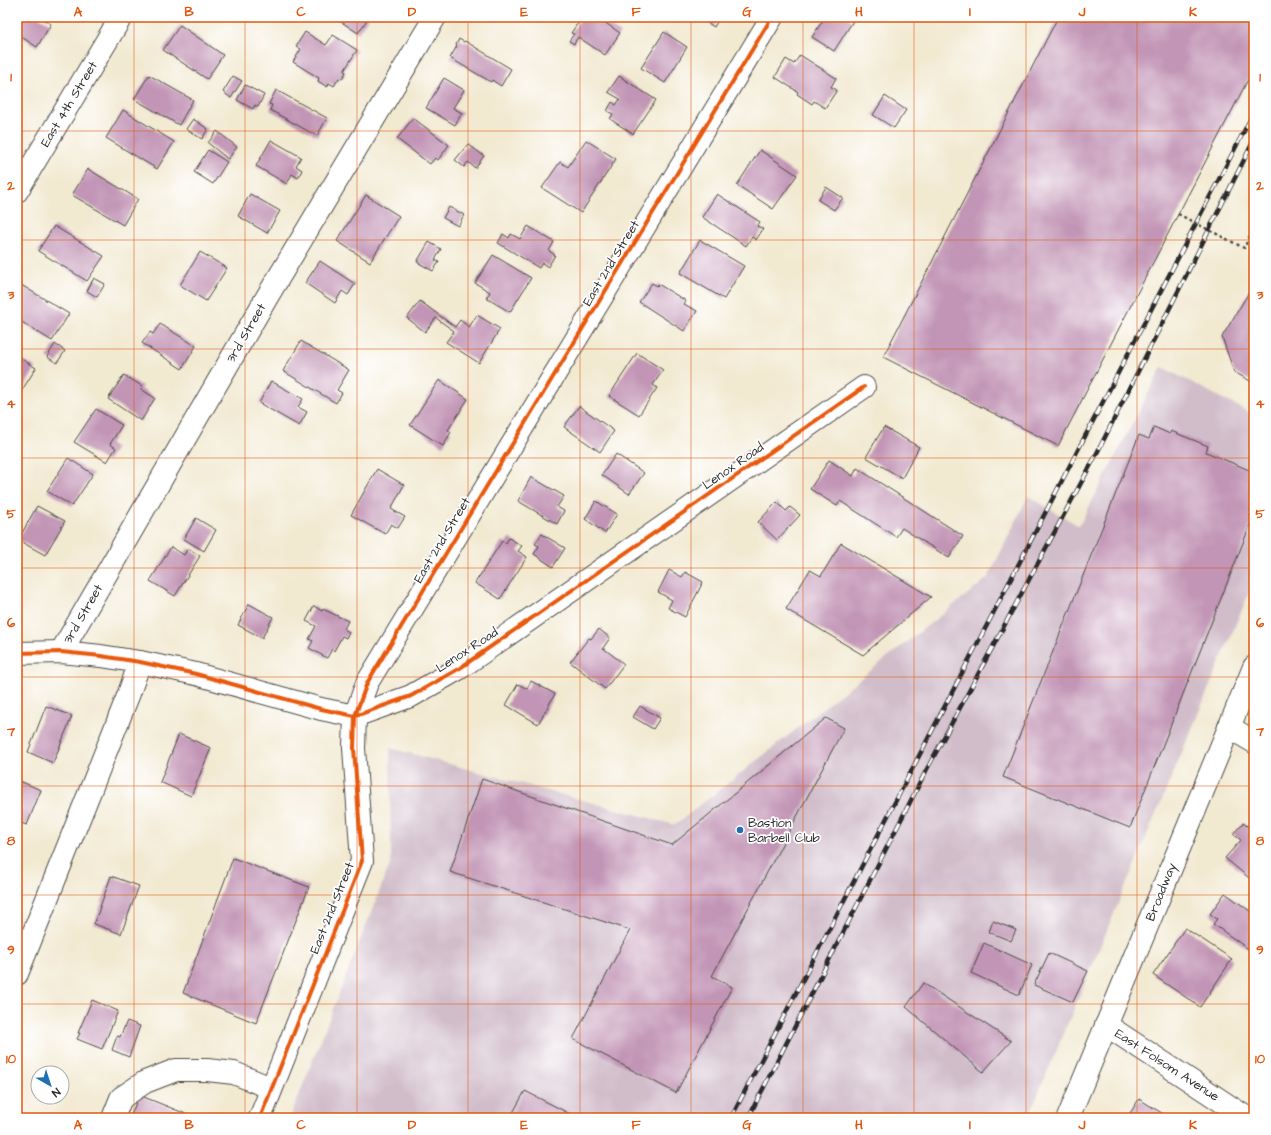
<svg xmlns="http://www.w3.org/2000/svg" width="1271" height="1135" font-family="'Architects Daughter',sans-serif">
<style>
.industrial{fill:#d1bdca}
.building{fill:#c295b6}
.lines{fill:none;stroke-linecap:round;stroke-linejoin:round}
.minor-casing{stroke:#494844;stroke-width:24}
.minor{stroke:#fff;stroke-width:22}
.rail-casing{stroke:#2b2b2b;stroke-width:4.5}
.rail{stroke:#fff;stroke-width:3;stroke-dasharray:9;stroke-linecap:butt}
.path-bridge{stroke:#494844;stroke-width:2.5;stroke-dasharray:3 3;stroke-linecap:butt}
.cycleway-casing{stroke:#fff;stroke-width:6}
.cycleway{stroke:#e8590c;stroke-width:4}
.grid{fill:none;stroke:#df570e;stroke-width:1;stroke-opacity:0.55}
.poi-dot{fill:#1f6fb2;stroke:#fff;stroke-width:1.5}
.labels{text-anchor:middle;dominant-baseline:central;stroke-width:3.5;stroke-linejoin:round;paint-order:stroke}
.street-label{font-size:13px;fill:#2b2b2b;stroke:#fff}
.poi-label{font-size:13px;fill:#2b2b2b;stroke:#fff;text-anchor:start}
.neatline{fill:none;stroke:#df570e;stroke-width:1.5}
.grid-label{font-size:13px;text-anchor:middle;font-weight:bold;fill:#df570e}
</style>
<rect width="100%" height="100%" fill="#fff"/>
<filter id="ink" filterUnits="userSpaceOnUse"><feTurbulence type="fractalNoise" baseFrequency=".025" numOctaves="2"/><feDisplacementMap in="SourceGraphic" scale="8" xChannelSelector="R" yChannelSelector="G"/><feConvolveMatrix kernelMatrix="1 2 1 2 8 2 1 2 1" color-interpolation-filters="sRGB"/></filter>
<filter id="wash" filterUnits="userSpaceOnUse"><feTurbulence type="fractalNoise" baseFrequency=".012" numOctaves="4" result="noise"/><feDisplacementMap in="SourceGraphic" scale="16" xChannelSelector="R" yChannelSelector="G"/><feGaussianBlur stdDeviation="0.9" result="paint"/><feColorMatrix in="noise" values="0 0 0 0 0 0 0 0 0 0 0 0 0 0 0 0 0 1.4 0 .05"/><feComposite in="paint" operator="in"/></filter>
<g filter="url(#wash)">
<rect width="100%" height="100%" fill="#f2e9d1"/>
<path class="industrial" d="M1162 367 1254 415V581L1028 1118H290L391 862 390 748 675 825 988 578 1028 496 1079 526Z"/>
<g id="blocks">
<g class="building">
<path d="M17 17H39L51 24 37 47 17 34Z"/>
<path d="M334 17H369L358 33Z"/>
<path d="M582 17H597L620 33 605 55 578 37 574 44 569 41 574 34 571 33Z"/>
<path d="M699 17H720L714 27Z"/>
<path d="M825 17H847L853 21 834 51 812 37Z"/>
<path d="M1058 17H1254V68L1058 446 883 357Z"/>
<path d="M180 25 223 55 207 79 163 50Z"/>
<path d="M305 32 326 45 333 35 357 50 344 71 346 72 342 79 339 78 334 86 329 83 327 87 318 81 319 78 293 62 301 49 296 46Z"/>
<path d="M664 32 687 47 665 83 641 68Z"/>
<path d="M459 39 464 42 465 41 511 69 501 86 492 80 491 82 450 58 457 46 456 45Z"/>
<path d="M800 55 836 78 831 87 837 90 825 108 814 101 812 104 797 94 798 92 775 77 786 59 794 64Z"/>
<path d="M149 75 193 100 179 125 134 99Z"/>
<path d="M233 76 242 81 231 98 223 92Z"/>
<path d="M619 76 656 100 633 134 610 119 613 114 607 111 612 102 616 105 620 99 608 92Z"/>
<path d="M444 78 464 90 453 108 462 113 455 125 426 108Z"/>
<path d="M245 85 264 95 258 107 255 105 253 109 237 100Z"/>
<path d="M276 90 327 118 317 136 270 110 272 105 269 104Z"/>
<path d="M885 96 906 110 894 128 873 115Z"/>
<path d="M123 110 174 142 157 169 106 138Z"/>
<path d="M413 118 449 145 438 160 435 158 430 164 397 139Z"/>
<path d="M193 119 208 129 202 139 186 129Z"/>
<path d="M217 131 237 147 228 159 208 143Z"/>
<path d="M271 140 301 157 296 166 302 170 298 178 292 174 287 184 256 166Z"/>
<path d="M586 140 616 159 581 213 542 188 560 162 568 167Z"/>
<path d="M468 144 484 156 475 168 468 162 464 167 455 160Z"/>
<path d="M208 150 227 162 213 184 194 172Z"/>
<path d="M760 150 797 175 773 209 737 185Z"/>
<path d="M88 169 138 199 123 225 72 195Z"/>
<path d="M826 187 843 198 834 210 818 200Z"/>
<path d="M250 194 280 211 267 233 238 216Z"/>
<path d="M717 194 760 222 757 226 763 229 756 240 752 237 746 246 702 217Z"/>
<path d="M366 195 399 216 370 262 337 241Z"/>
<path d="M449 207 464 215 458 226 443 218Z"/>
<path d="M54 226 104 256 87 281 38 251Z"/>
<path d="M528 226 554 242 549 251 555 255 548 267 542 263 539 268 498 243 503 234 509 238 511 234 520 239Z"/>
<path d="M700 240 744 266 724 299 680 273Z"/>
<path d="M429 242 441 249 435 260 439 262 433 271 417 262Z"/>
<path d="M200 252 227 268 206 301 180 285Z"/>
<path d="M493 255 531 278 510 312 486 298 490 292 475 283Z"/>
<path d="M320 261 355 284 348 295 342 291 335 303 305 283Z"/>
<path d="M94 278 105 284 97 297 87 291Z"/>
<path d="M18 283 69 314 52 341 17 319Z"/>
<path d="M652 283 657 286 658 284 686 301 684 304 697 311 684 331 639 302Z"/>
<path d="M1254 284V383L1234 372 1222 337Z"/>
<path d="M420 301 455 327 460 320 469 327 477 315 500 329 479 363 446 342 454 331 436 318 425 332 407 318Z"/>
<path d="M160 324 196 346 182 369 142 343 150 332 153 334Z"/>
<path d="M301 341 349 370 337 390 342 393 336 403 283 371Z"/>
<path d="M55 344 65 351 57 363 47 357Z"/>
<path d="M637 353 663 370 653 385 657 388 639 415 609 396Z"/>
<path d="M17 356 36 368 17 398Z"/>
<path d="M124 375 142 386 141 389 155 398 141 421 108 399Z"/>
<path d="M439 380 468 399 448 430 451 432 443 446 410 425Z"/>
<path d="M271 381 303 399 298 407 307 412 299 426 259 403Z"/>
<path d="M579 406 614 431 600 452 564 427Z"/>
<path d="M96 409 122 425 110 444 116 448 107 462 74 442Z"/>
<path d="M884 427 919 447 902 478 866 457Z"/>
<path d="M1154 427 1170 434 1171 431 1208 446 1206 452 1254 472V515L1130 828 1003 777 1139 435 1149 439Z"/>
<path d="M616 454 644 473 629 494 602 475Z"/>
<path d="M68 458 93 474 72 506 47 491Z"/>
<path d="M829 460 853 476 857 468 963 536 949 558 902 528 896 537 840 501 837 506 810 489Z"/>
<path d="M377 469 404 485 391 509 405 517 398 528 391 524 385 534 351 515Z"/>
<path d="M531 477 564 496 557 507 564 511 557 524 518 501Z"/>
<path d="M596 501 617 514 605 533 585 519Z"/>
<path d="M777 502 786 511 790 507 800 515 777 540 758 522Z"/>
<path d="M37 506 65 521 45 555 18 540Z"/>
<path d="M196 518 216 530 204 551 184 539Z"/>
<path d="M542 534 565 548 553 567 534 554 539 546 535 544Z"/>
<path d="M509 538 522 546 518 551 527 557 500 599 475 583 502 541 506 543Z"/>
<path d="M841 543 931 597 863 655 786 609 810 570 821 576Z"/>
<path d="M171 547 184 555 188 548 200 556 175 596 150 581Z"/>
<path d="M669 570 682 577 685 572 703 582 685 617 668 608 672 600 658 592Z"/>
<path d="M249 604 273 617 262 638 238 625Z"/>
<path d="M314 606 322 611 323 609 348 621 344 629 349 632 346 638 342 636 334 651 332 649 327 658 309 648 313 641 309 639 316 626 306 621Z"/>
<path d="M599 629 610 638 603 648 624 664 605 689 570 662 589 638 591 639Z"/>
<path d="M531 681 555 694 538 724 506 705 518 684 527 689Z"/>
<path d="M46 706 72 716 53 763 28 752Z"/>
<path d="M640 706 660 718 653 729 633 717Z"/>
<path d="M826 718 844 728 712 976 732 987 676 1093 573 1039 630 930 450 872 482 779 672 845Z"/>
<path d="M179 734 211 748 191 796 160 782Z"/>
<path d="M17 780 41 790 27 825 17 822Z"/>
<path d="M1243 823 1250 828 1254 823V882L1225 858 1241 840 1233 834Z"/>
<path d="M233 858 309 887 256 1023 183 993Z"/>
<path d="M111 876 139 886 121 934 94 924Z"/>
<path d="M1225 893 1254 914V953L1213 924 1217 919 1210 914Z"/>
<path d="M993 921 1016 930 1011 941 989 932Z"/>
<path d="M1185 928 1232 959 1200 1007 1153 975Z"/>
<path d="M984 943 1032 965 1019 995 971 973Z"/>
<path d="M1049 953 1088 971 1073 1002 1034 985Z"/>
<path d="M923 983 1011 1041 983 1072 906 1007Z"/>
<path d="M92 1000 118 1011 102 1049 77 1039 80 1033H78Z"/>
<path d="M127 1021 140 1026 129 1057 112 1050 117 1036 120 1037Z"/>
<path d="M525 1091 578 1118H510Z"/>
<path d="M139 1095 196 1118H130Z"/>
<path d="M1139 1099 1165 1115 1163 1118H1127Z"/>
</g>
</g>
</g>
<g filter="url(#ink)">
<use href="#blocks" fill-opacity="0" stroke="#494844" stroke-width="1"/>
<g class="lines">
<g class="minor-casing">
<g id="minor">
<path d="M17 191 121 17"/>
<path d="M61 652 267 297 435 17"/>
<path d="M17 653 61 652 101 656 140 662 196 674 321 709 355 716 411 696 460 668 864 387"/>
<path d="M1229 727 1254 742"/>
<path d="M17 974 128 696 140 662"/>
<path d="M1106 1025 1247 1118"/>
<path d="M113 1118 121 1098 145 1082 176 1070H207L234 1073 271 1088"/>
<path d="M260 1118 362 861 354 748 355 716 367 683 772 17"/>
<path d="M1068 1118 1254 667"/>
</g>
</g>
<use href="#minor" class="minor"/>
<g class="rail-casing">
<g id="rail">
<path d="M731 1118 1068 469 1254 112"/>
<path d="M748 1118 927 769 1095 457 1254 140"/>
</g>
</g>
<use href="#rail" class="rail"/>
<path class="path-bridge" d="M1178 214 1244 248 1252 232 1254 233"/>
<g class="cycleway-casing">
<g id="cycleway">
<path d="M17 653 61 652 101 656 140 662 196 674 321 709 355 716 411 696 460 668 864 387"/>
<path d="M260 1118 362 861 354 748 355 716 367 683 772 17"/>
</g>
</g>
<use href="#cycleway" class="cycleway"/>
</g>
</g>
<path class="grid" d="M134 17V1118M245 17V1118M357 17V1118M468 17V1118M580 17V1118M691 17V1118M803 17V1118M914 17V1118M1026 17V1118M1137 17V1118M17 131H1254M17 240H1254M17 349H1254M17 458H1254M17 568H1254M17 677H1254M17 786H1254M17 895H1254M17 1004H1254"/>
<circle class="poi-dot" cx="740" cy="830" r="4"/>
<g class="labels">
<g class="street-label">
<text transform="translate(69 104) rotate(-59)">East 4th Street</text>
<text transform="translate(611 263) rotate(-59)">East 2nd Street</text>
<text transform="translate(246 333) rotate(-60)">3rd Street</text>
<text transform="translate(733 466) rotate(-35)">Lenox Road</text>
<text transform="translate(442 540) rotate(-59)">East 2nd Street</text>
<text transform="translate(83 614) rotate(-60)">3rd Street</text>
<text transform="translate(467 650) rotate(-33)">Lenox Road</text>
<text transform="translate(1161 892) rotate(-68)">Broadway</text>
<text transform="translate(332 908) rotate(-68)">East 2nd Street</text>
<text transform="translate(1167 1065) rotate(33)">East Folsom Avenue</text>
</g>
<g class="poi-label">
<text x="748" y="823">Bastion<tspan x="748" dy="15">Barbell Club</tspan></text>
</g>
</g>
<rect width="1271" height="1135" fill="none" stroke="#fff" stroke-width="44"/>
<g transform="translate(50 1085) rotate(141)"><circle r="19" fill="#ffffff" stroke="#aaaaaa"/>
<path d="M0-3L7 15L0 10L-7 15Z" fill="#1f6fb2"/>
<text y="-6" font-size="11" font-weight="bold" text-anchor="middle" fill="#2b2b2b">N</text>
</g>
<rect x="22" y="22" width="1227" height="1091" class="neatline"/>
<g class="grid-label">
<text x="78" y="16">A</text>
<text x="189" y="16">B</text>
<text x="301" y="16">C</text>
<text x="412" y="16">D</text>
<text x="524" y="16">E</text>
<text x="636" y="16">F</text>
<text x="747" y="16">G</text>
<text x="859" y="16">H</text>
<text x="970" y="16">I</text>
<text x="1082" y="16">J</text>
<text x="1193" y="16">K</text>
<text x="11" y="81">1</text>
<text x="1260" y="81">1</text>
<text x="11" y="190">2</text>
<text x="1260" y="190">2</text>
<text x="11" y="299">3</text>
<text x="1260" y="299">3</text>
<text x="11" y="408">4</text>
<text x="1260" y="408">4</text>
<text x="11" y="518">5</text>
<text x="1260" y="518">5</text>
<text x="11" y="627">6</text>
<text x="1260" y="627">6</text>
<text x="11" y="736">7</text>
<text x="1260" y="736">7</text>
<text x="11" y="845">8</text>
<text x="1260" y="845">8</text>
<text x="11" y="954">9</text>
<text x="1260" y="954">9</text>
<text x="11" y="1063">10</text>
<text x="1260" y="1063">10</text>
<text x="78" y="1129">A</text>
<text x="189" y="1129">B</text>
<text x="301" y="1129">C</text>
<text x="412" y="1129">D</text>
<text x="524" y="1129">E</text>
<text x="636" y="1129">F</text>
<text x="747" y="1129">G</text>
<text x="859" y="1129">H</text>
<text x="970" y="1129">I</text>
<text x="1082" y="1129">J</text>
<text x="1193" y="1129">K</text>
</g>
</svg>
